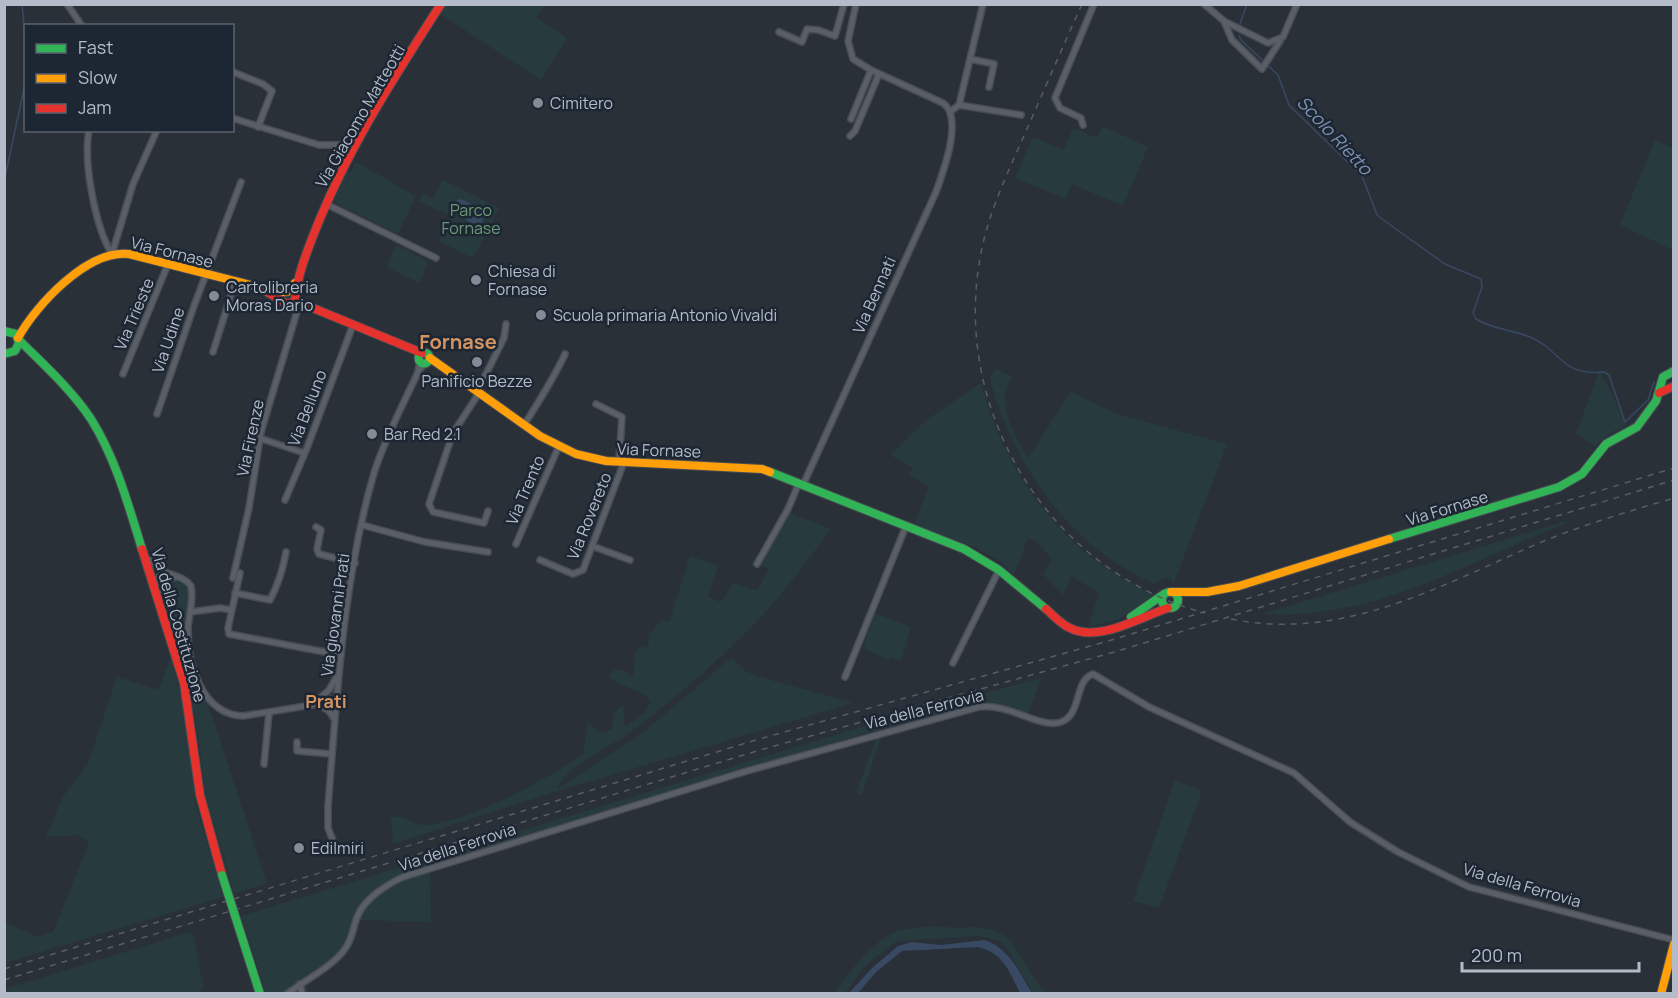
<svg xmlns="http://www.w3.org/2000/svg" width="1678" height="998" font-family="Manrope,sans-serif">
<style>
.green{fill:#273a3e}
.water{fill:#384963}
.lines{fill:none;stroke-linecap:round;stroke-linejoin:round}
.stream{stroke:#384963;stroke-width:1.5}
.street-casing{stroke:#484c53;stroke-width:8}
.fast-casing{stroke:#484c53;stroke-width:10}
.slow-casing{stroke:#484c53;stroke-width:10}
.jam-casing{stroke:#484c53;stroke-width:10}
.street{stroke:#5a5e66;stroke-width:5}
.fast{stroke:#30b455;stroke-width:8}
.slow{stroke:#ff9f0a;stroke-width:8}
.jam{stroke:#e5322d;stroke-width:8}
.rail{stroke:#595d64;stroke-width:1.5;stroke-dasharray:6 6;stroke-linecap:butt}
.fast-bridge-casing{stroke:#484c53;stroke-width:10;stroke-linecap:butt}
.fast-bridge{stroke:#30b455;stroke-width:8}
.poi-dot{fill:#848b96;stroke:#1d2633;stroke-width:2}
.labels{text-anchor:middle;dominant-baseline:central;stroke-width:5;stroke-linejoin:round;paint-order:stroke}
.poi-label{font-size:16px;fill:#b4bcc9;stroke:#1d2633;text-anchor:start}
.street-label{font-size:16px;fill:#b4bcc9;stroke:#1d2633}
.park-label{font-size:16px;fill:#6b9a76;stroke:#1d2633}
.water-label{font-size:18px;font-style:italic;fill:#7c92b1;stroke:#1d2633}
.neighbourhood-label{font-size:18px;font-weight:bold;fill:#d59563;stroke:#1d2633}
.quarter-label{font-size:20px;font-weight:bold;fill:#d59563;stroke:#1d2633}
</style>
<rect width="100%" height="100%" fill="#2a3038"/>
<g class="green">
<path d="M446 5H544L537 18 567 38 541 80 440 14Z"/>
<path d="M1102 126 1148 147 1123 206 1072 184 1066 199 1015 178 1033 137 1064 150 1073 128 1097 138Z"/>
<path d="M1655 140 1673 148V250L1620 225Z"/>
<path d="M356 162 416 196 398 234 337 204 334 199 347 171 351 172Z"/>
<path d="M443 180 499 208 473 258 439 241 451 216 419 201 423 194 432 199Z"/>
<path d="M396 245 428 261 420 283 386 267Z"/>
<path d="M996 369 1012 377C994 403 1014 434 1028 458L1071 392 1117 414 1227 444 1173 585 1172 580 1166 577 1155 584C1070 547 1016 469 991 383L990 376Z"/>
<path d="M1600 370 1627 425 1612 432 1595 446 1576 433Z"/>
<path d="M981 383C1005 476 1065 555 1154 595L1118 620 1088 627 1099 593 1071 576 1063 595 1043 574 1052 560 1037 541 1028 538 1014 575 1001 562 977 548 914 524 929 486 909 475 913 468 890 455 925 421Z"/>
<path d="M787 512 831 529C808 560 785 591 759 619 720 660 677 697 632 731 613 746 563 768 557 789L640 735 732 657 745 671 757 676 853 703 551 793 393 844 391 817C403 814 414 826 426 825 470 822 547 778 583 755L588 723 602 733 612 729 614 714 623 705 625 727 645 712 651 702C642 688 622 689 609 677L614 670H622L633 677 635 654 639 646 648 648 649 634 661 620 669 622 690 556 718 565 708 597 721 602 732 585 737 584 757 590 769 569 759 565Z"/>
<path d="M1566 521 1567 523C1464 563 1378 620 1263 614Z"/>
<path d="M177 580 183 582 189 591 185 651 190 671 211 713 267 883 234 894 206 797 194 710 164 596 165 587Z"/>
<path d="M875 613 911 627 901 661 892 657 890 660 863 648Z"/>
<path d="M171 655 184 708 196 805 223 897 5 963V922L38 937 53 932 89 842 78 835 46 837 62 798 88 764 117 677 159 690Z"/>
<path d="M1056 674 1041 679 1027 717 1003 708 981 710 881 738 862 795 856 793 877 736 876 730 430 867 431 922 356 920 347 944 306 983 309 993H266L241 916 878 722Z"/>
<path d="M1175 780 1202 791 1159 908 1133 901Z"/>
<path d="M973 927C1025 929 1016 968 1048 993H1033L1008 950 1000 941 978 936 897 941 867 964 845 993H834C846 975 873 942 893 933 916 923 948 929 973 927Z"/>
<path d="M190 932 194 937 203 985 200 993H5V989Z"/>
</g>
<g class="water">
<path d="M461 199 484 210 482 223H470L457 211 456 201Z"/>
<path d="M985 940C1010 949 1019 972 1032 993H1020C1010 972 1003 953 978 947L902 951 876 972 858 993H849L872 968 898 946 911 942 941 945Z"/>
</g>
<g class="lines">
<g class="stream">
<path d="M22 4 26 45"/>
<path d="M1240 24 1247 4"/>
<path d="M1239 36 1241 40 1278 75 1289 105 1362 176 1377 215 1382 219 1445 264 1481 279 1482 287 1473 313 1476 319C1492 329 1513 330 1530 337 1562 350 1559 376 1604 372L1609 375 1625 422 1648 400 1654 382"/>
<path d="M4 182 26 79"/>
</g>
<g class="street-casing">
<g id="street">
<path d="M67 4 82 26"/>
<path d="M1204 4 1224 21 1268 43 1283 37 1297 4"/>
<path d="M1224 21 1232 40 1262 69 1280 41"/>
<path d="M779 32 802 42 807 29 818 30 835 36 844 4"/>
<path d="M970 59 983 4"/>
<path d="M233 72 263 84 272 91 258 127"/>
<path d="M959 105 1021 115"/>
<path d="M951 111 959 105 970 59 994 64 989 87"/>
<path d="M232 118 319 145H355"/>
<path d="M851 119 871 70"/>
<path d="M1083 125 1081 118 1060 108 1055 98 1094 4"/>
<path d="M89 130C83 161 95 227 112 254"/>
<path d="M850 136 855 131 879 74"/>
<path d="M326 204 436 258"/>
<path d="M112 254 133 184 157 130"/>
<path d="M213 352 235 282"/>
<path d="M418 371 426 363"/>
<path d="M123 374 168 264"/>
<path d="M477 392 504 338 506 324"/>
<path d="M479 393 453 433 429 504 433 512 484 523 488 511"/>
<path d="M596 404 622 417 619 462"/>
<path d="M157 414 194 306 241 182"/>
<path d="M524 425C539 401 553 380 565 354"/>
<path d="M262 439 304 453"/>
<path d="M803 485 936 192C943 172 964 118 943 103L871 70 853 59 848 41 856 4"/>
<path d="M285 500 307 448 353 325"/>
<path d="M362 525 425 542 488 552"/>
<path d="M316 527 321 530 317 549 319 554 355 563"/>
<path d="M516 544 559 446"/>
<path d="M592 546 630 560"/>
<path d="M151 560C160 578 180 571 191 586 194 599 189 614 188 628 187 663 201 714 243 716L337 701"/>
<path d="M540 560 573 574 583 570 624 462"/>
<path d="M757 564 788 509 799 483"/>
<path d="M240 573 228 628 229 634 341 655"/>
<path d="M157 578 167 574"/>
<path d="M233 578 249 508 261 432 299 305"/>
<path d="M159 582 176 577"/>
<path d="M162 591 169 580"/>
<path d="M235 593 270 600C278 585 283 569 286 552"/>
<path d="M190 612 220 608 231 610"/>
<path d="M953 663 999 570"/>
<path d="M845 677 906 526"/>
<path d="M319 700 327 698 337 701"/>
<path d="M312 705 329 690 337 676"/>
<path d="M321 706 329 711 335 720"/>
<path d="M297 742V751L332 754"/>
<path d="M264 764 269 713"/>
<path d="M337 851 328 828V806C337 695 343 580 374 473 385 438 403 405 418 372L420 360"/>
<path d="M300 984 302 994"/>
<path d="M287 994C305 980 332 967 345 949 353 938 353 926 358 915 365 898 388 884 403 877L747 771 979 707C1009 703 1040 729 1061 722 1082 715 1074 680 1093 674L1149 707 1294 773 1350 822 1398 852 1469 887 1674 940"/>
</g>
</g>
<g class="fast-casing">
<g id="fast">
<path d="M4 331 16 334 19 343 15 351 4 354"/>
<path d="M19 340C44 365 71 389 91 419 116 459 128 504 142 549"/>
<circle cx="424" cy="358" r="5.5"/>
<path d="M770 472 964 549 999 570 1046 609"/>
<path d="M1389 539 1559 487 1582 474 1606 444 1637 427 1656 401 1663 377 1674 371"/>
<circle cx="1170" cy="600" r="8"/>
<path d="M1131 617 1164 594"/>
</g>
</g>
<g class="slow-casing">
<g id="slow">
<path d="M18 338C36 305 88 249 129 254L278 292H287L295 283"/>
<path d="M430 358 540 436 576 454 606 461 762 469 770 472"/>
<path d="M1171 592H1207L1239 586 1389 539"/>
<path d="M1661 994 1674 944"/>
</g>
</g>
<g class="jam-casing">
<g id="jam">
<path d="M264 290 287 304 295 301C297 276 306 254 315 231 347 150 394 77 441 4"/>
<path d="M292 304 308 306 422 353"/>
<path d="M1659 393 1674 386"/>
<path d="M142 549 184 683 200 795 222 875"/>
<path d="M1046 609C1053 615 1060 623 1068 627 1097 644 1140 617 1168 608"/>
</g>
</g>
<use href="#street" class="street"/>
<use href="#fast" class="fast"/>
<use href="#slow" class="slow"/>
<use href="#jam" class="jam"/>
<g class="rail">
<path d="M1082 4C1063 46 1045 88 1027 129 1010 168 991 206 982 248 948 407 1047 571 1205 613"/>
<path d="M1231 619C1345 642 1443 584 1544 541 1586 524 1630 511 1674 498"/>
<path d="M4 969 756 740 1115 639 1674 468"/>
<path d="M4 980 760 750 1118 651 1674 480"/>
</g>
<g class="fast-bridge-casing">
<path id="fast-bridge" d="M222 875 260 994"/>
</g>
<use href="#fast-bridge" class="fast-bridge"/>
</g>
<g class="poi-dot">
<circle cx="538" cy="103" r="6"/>
<circle cx="476" cy="280" r="6"/>
<circle cx="214" cy="296" r="6"/>
<circle cx="541" cy="315" r="6"/>
<circle cx="477" cy="362" r="6"/>
<circle cx="372" cy="434" r="6"/>
<circle cx="299" cy="848" r="6"/>
</g>
<g class="labels">
<g class="poi-label">
<text x="550" y="103">Cimitero</text>
<text x="488" y="271">Chiesa di<tspan x="488" dy="18">Fornase</tspan></text>
<text x="226" y="287">Cartolibreria<tspan x="226" dy="18">Moras Dario</tspan></text>
<text x="553" y="315">Scuola primaria Antonio Vivaldi</text>
<text x="477" y="381" text-anchor="middle">Panificio Bezze</text>
<text x="384" y="434">Bar Red 2.1</text>
<text x="311" y="848">Edilmiri</text>
</g>
<g class="street-label">
<text transform="translate(360 116) rotate(-60)">Via Giacomo Matteotti</text>
<text transform="translate(172 252) rotate(14)">Via Fornase</text>
<text transform="translate(874 295) rotate(-66)">Via Bennati</text>
<text transform="translate(134 314) rotate(-67)">Via Trieste</text>
<text transform="translate(168 340) rotate(-71)">Via Udine</text>
<text transform="translate(307 408) rotate(-69)">Via Belluno</text>
<text transform="translate(250 438) rotate(-78)">Via Firenze</text>
<text transform="translate(659 450) rotate(2)">Via Fornase</text>
<text transform="translate(525 490) rotate(-67)">Via Trento</text>
<text transform="translate(1447 508) rotate(-17)">Via Fornase</text>
<text transform="translate(589 516) rotate(-68)">Via Rovereto</text>
<text transform="translate(335 615) rotate(-82)">Via giovanni Prati</text>
<text transform="translate(179 625) rotate(74)">Via della Costituzione</text>
<text transform="translate(924 709) rotate(-14)">Via della Ferrovia</text>
<text transform="translate(457 847) rotate(-18)">Via della Ferrovia</text>
<text transform="translate(1522 885) rotate(16)">Via della Ferrovia</text>
</g>
<g class="park-label">
<text x="471" y="210">Parco<tspan x="471" dy="18">Fornase</tspan></text>
</g>
<g class="water-label">
<text transform="translate(1335 135) rotate(47)">Scolo Rietto</text>
</g>
<g class="neighbourhood-label">
<text x="326" y="701">Prati</text>
</g>
<g class="quarter-label">
<text x="458" y="341">Fornase</text>
</g>
</g>
<rect width="1678" height="998" fill="none" stroke="#b4bcc9" stroke-width="12"/>
<rect x="24" y="24" width="210" height="108" fill="#1d2633" stroke="#59626f" stroke-width="1.5"/>
<rect x="36" y="44" width="30" height="9" fill="#30b455" stroke="#59626f" stroke-width="1.5"/>
<text x="78" y="54" font-size="18" fill="#b4bcc9">Fast</text>
<rect x="36" y="74" width="30" height="9" fill="#ff9f0a" stroke="#59626f" stroke-width="1.5"/>
<text x="78" y="84" font-size="18" fill="#b4bcc9">Slow</text>
<rect x="36" y="104" width="30" height="9" fill="#e5322d" stroke="#59626f" stroke-width="1.5"/>
<text x="78" y="114" font-size="18" fill="#b4bcc9">Jam</text>
<path d="M1462 962v9h177v-9" fill="none" stroke="#b4bcc9" stroke-width="3"/>
<text x="1471" y="962" font-size="18" fill="#b4bcc9" stroke="#1d2633" stroke-width="4.5" paint-order="stroke">200 m</text>
</svg>
